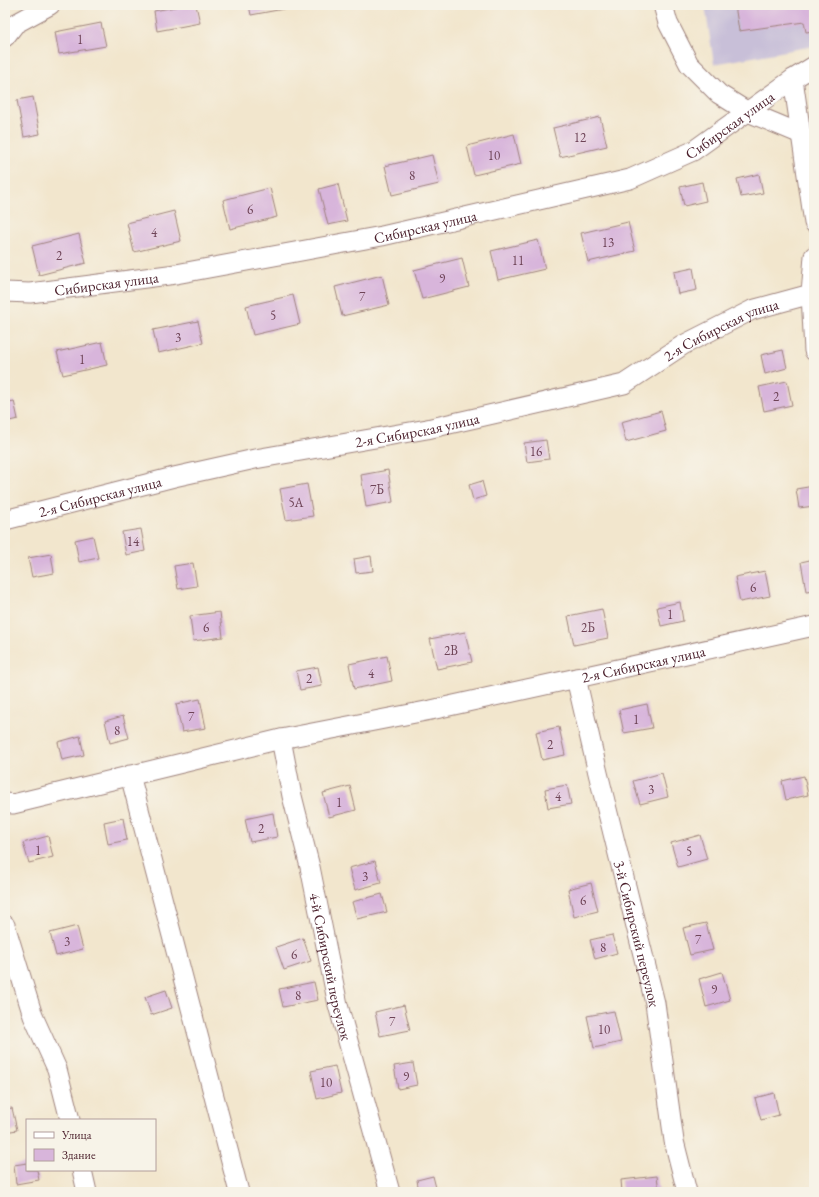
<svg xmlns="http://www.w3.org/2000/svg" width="819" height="1197" font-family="'EB Garamond',serif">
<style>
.industrial{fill:#c8bfd8}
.building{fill:#d8b5db}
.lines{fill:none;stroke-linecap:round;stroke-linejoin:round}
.minor-casing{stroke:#9e827c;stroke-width:21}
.minor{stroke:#fff;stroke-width:19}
.labels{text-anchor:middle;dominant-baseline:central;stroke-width:3;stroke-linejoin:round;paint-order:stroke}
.number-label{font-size:13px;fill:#6e4457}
.street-label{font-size:15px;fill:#4a1f2b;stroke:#f7f3e8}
</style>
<rect width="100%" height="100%" fill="#f7f3e8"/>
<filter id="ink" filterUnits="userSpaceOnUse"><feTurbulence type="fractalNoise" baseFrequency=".025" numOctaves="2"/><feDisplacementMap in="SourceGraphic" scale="8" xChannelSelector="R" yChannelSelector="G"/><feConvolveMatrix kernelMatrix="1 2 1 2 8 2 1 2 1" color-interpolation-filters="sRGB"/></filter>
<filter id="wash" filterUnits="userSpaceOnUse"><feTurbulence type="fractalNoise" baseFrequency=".012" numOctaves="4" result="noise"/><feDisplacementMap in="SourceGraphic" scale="16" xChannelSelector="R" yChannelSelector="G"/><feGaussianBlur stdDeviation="0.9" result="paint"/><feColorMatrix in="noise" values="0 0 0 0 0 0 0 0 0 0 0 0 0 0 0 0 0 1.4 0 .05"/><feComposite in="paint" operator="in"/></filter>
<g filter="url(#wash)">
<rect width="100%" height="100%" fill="#f2e6cd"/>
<path class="industrial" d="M705 5H814V46L714 64Z"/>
<g id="blocks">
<g class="building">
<path d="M185 5H196L200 23 157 31 154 11Z"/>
<path d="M249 5H294V7L251 15Z"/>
<path d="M735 5H814V31L806 32 804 22 739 31Z"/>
<path d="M101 23 106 46 59 54 55 32Z"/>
<path d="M33 97 40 134 24 137 17 100Z"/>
<path d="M600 117 607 146 560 157 553 128Z"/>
<path d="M514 134 521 164 474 175 467 146Z"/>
<path d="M432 155 439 184 392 195 385 166Z"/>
<path d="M759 174 763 193 741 197 737 179Z"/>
<path d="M702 182 706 201 684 206 680 187Z"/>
<path d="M338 184 347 221 328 225 319 189Z"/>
<path d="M270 188 277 217 230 229 223 200Z"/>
<path d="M174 211 181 241 134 252 127 223Z"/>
<path d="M628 222 635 251 588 262 581 233Z"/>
<path d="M79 234 86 263 39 275 32 246Z"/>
<path d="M538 240 545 269 498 280 491 251Z"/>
<path d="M462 258 469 287 422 299 414 270Z"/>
<path d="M693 268 697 290 678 294 674 272Z"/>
<path d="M382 275 389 305 342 316 335 287Z"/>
<path d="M293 295 300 324 253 335 246 306Z"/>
<path d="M198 321 203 343 158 353 153 330Z"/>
<path d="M102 342 107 365 63 375 57 352Z"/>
<path d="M783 350 787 368 765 374 761 355Z"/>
<path d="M787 381 792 405 764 411 759 387Z"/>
<path d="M14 401 18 419 5 422V403Z"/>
<path d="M661 411 666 431 626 442 621 422Z"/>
<path d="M546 440 549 459 527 462 524 443Z"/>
<path d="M388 470 393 502 366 507 361 475Z"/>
<path d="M482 481 486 496 473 500 469 485Z"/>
<path d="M307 484 313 516 286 520 280 489Z"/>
<path d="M814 486V506L799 508 796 489Z"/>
<path d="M141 529 145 551 126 555 122 532Z"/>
<path d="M93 536 98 558 79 562 75 540Z"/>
<path d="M51 554 54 573 32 577 28 558Z"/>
<path d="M371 556 373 571 356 573 354 559Z"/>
<path d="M814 559V590L806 591 801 562Z"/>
<path d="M193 563 197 586 178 589 174 566Z"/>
<path d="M765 571 770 596 740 602 735 577Z"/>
<path d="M680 602 683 621 661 626 657 607Z"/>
<path d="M602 609 608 638 574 645 568 616Z"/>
<path d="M220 612 223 637 193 641 190 616Z"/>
<path d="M465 632 472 662 437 669 430 639Z"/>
<path d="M387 656 392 681 354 689 349 664Z"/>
<path d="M318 667 322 686 300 690 296 671Z"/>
<path d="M200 699 206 728 182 732 176 704Z"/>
<path d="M647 704 652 728 624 733 619 710Z"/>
<path d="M123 716 129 738 110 743 105 721Z"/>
<path d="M559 727 565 755 542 760 536 732Z"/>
<path d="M80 736 84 755 62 760 58 742Z"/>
<path d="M662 773 668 797 640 804 633 781Z"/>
<path d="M804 776 808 795 786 800 782 781Z"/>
<path d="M567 785 571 804 548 808 545 789Z"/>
<path d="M350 786 356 810 329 817 323 793Z"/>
<path d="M273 813 277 837 250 842 245 819Z"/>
<path d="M123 818 127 840 108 844 104 822Z"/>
<path d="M700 835 707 859 678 867 671 843Z"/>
<path d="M48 836 53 857 29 863 23 843Z"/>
<path d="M375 861 381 883 355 890 349 868Z"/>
<path d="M591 883 598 911 574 917 568 889Z"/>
<path d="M382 894 387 912 357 919 352 902Z"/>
<path d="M706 923 713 950 690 955 683 928Z"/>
<path d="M77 926 83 949 56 956 50 933Z"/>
<path d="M612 935 617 953 595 959 590 940Z"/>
<path d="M303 938 311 961 284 970 276 947Z"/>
<path d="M722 972 730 1000 706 1007 699 979Z"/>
<path d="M314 982 318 1000 283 1007 279 989Z"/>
<path d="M166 990 172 1008 151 1015 145 997Z"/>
<path d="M404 1005 410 1030 380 1036 375 1012Z"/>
<path d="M614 1011 621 1042 594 1048 587 1016Z"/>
<path d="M413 1063 417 1085 398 1089 394 1066Z"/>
<path d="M335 1066 341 1093 317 1099 311 1071Z"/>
<path d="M774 1093 779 1115 761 1120 755 1098Z"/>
<path d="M12 1108 17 1130 5 1132V1109Z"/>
<path d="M27 1163V1170H37L39 1180 16 1184 14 1165Z"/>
<path d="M433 1176 437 1192H419L417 1180Z"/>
<path d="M657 1176 659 1192H622L621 1180Z"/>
</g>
</g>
</g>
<g filter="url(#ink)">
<use href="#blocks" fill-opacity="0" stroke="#9e827c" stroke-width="1"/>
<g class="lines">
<g class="minor-casing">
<g id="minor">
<path d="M663 5 668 23 689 64 719 94 748 112 801 134"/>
<path d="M5 37 15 24 50 5"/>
<path d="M793 79 814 223"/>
<path d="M814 256 811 294 814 351"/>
<path id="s1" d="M5 292 30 293 176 274 382 236 630 179 693 151 793 79 814 66"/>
<path id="s2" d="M5 520 174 477 255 459 427 429 624 384 683 345 752 310 811 294"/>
<path id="s3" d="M576 678 598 773 655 1003 674 1141 687 1192"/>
<path id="s4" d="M281 739 292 796 310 867 338 1005 390 1192"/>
<path d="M130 775 239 1192"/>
<path id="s5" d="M5 803 13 804 281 739 431 710 814 626"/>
<path d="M5 925 33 1016 57 1069 70 1120"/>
<path d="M82 1170 87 1192"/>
</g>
</g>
<use href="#minor" class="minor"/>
</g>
</g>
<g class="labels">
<g class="number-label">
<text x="80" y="39">1</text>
<text x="580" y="137">12</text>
<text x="494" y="155">10</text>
<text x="412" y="175">8</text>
<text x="250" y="209">6</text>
<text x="154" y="232">4</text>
<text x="608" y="242">13</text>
<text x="59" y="255">2</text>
<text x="518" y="260">11</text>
<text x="442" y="278">9</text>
<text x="362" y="296">7</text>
<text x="273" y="315">5</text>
<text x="178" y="337">3</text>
<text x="82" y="359">1</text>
<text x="776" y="396">2</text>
<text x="536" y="451">16</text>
<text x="377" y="489">7Б</text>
<text x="296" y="502">5А</text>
<text x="133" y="541">14</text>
<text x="753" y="587">6</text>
<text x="670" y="614">1</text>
<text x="206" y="627">6</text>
<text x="588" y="627">2Б</text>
<text x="451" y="650">2В</text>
<text x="371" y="673">4</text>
<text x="309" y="678">2</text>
<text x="191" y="716">7</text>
<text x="636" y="719">1</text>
<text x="117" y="730">8</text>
<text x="550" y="744">2</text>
<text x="651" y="789">3</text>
<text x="558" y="796">4</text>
<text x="339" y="802">1</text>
<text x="261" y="828">2</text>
<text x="38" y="850">1</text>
<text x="689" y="851">5</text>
<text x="365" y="876">3</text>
<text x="583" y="900">6</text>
<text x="698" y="939">7</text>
<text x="67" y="941">3</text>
<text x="603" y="947">8</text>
<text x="294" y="954">6</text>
<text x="714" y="989">9</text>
<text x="298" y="995">8</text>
<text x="392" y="1021">7</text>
<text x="604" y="1029">10</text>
<text x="406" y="1076">9</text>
<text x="326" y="1082">10</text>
</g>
<g class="street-label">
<text stroke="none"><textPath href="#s1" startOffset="750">Сибирская улица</textPath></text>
<text stroke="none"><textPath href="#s1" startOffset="426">Сибирская улица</textPath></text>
<text stroke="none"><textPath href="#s1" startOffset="102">Сибирская улица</textPath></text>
<text stroke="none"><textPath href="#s2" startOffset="746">2-я Сибирская улица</textPath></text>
<text stroke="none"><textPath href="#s2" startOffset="422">2-я Сибирская улица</textPath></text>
<text stroke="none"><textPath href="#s2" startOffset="98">2-я Сибирская улица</textPath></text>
<text stroke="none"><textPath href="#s5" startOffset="654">2-я Сибирская улица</textPath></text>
<text stroke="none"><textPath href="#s3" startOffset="263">3-й Сибирский переулок</textPath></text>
<text stroke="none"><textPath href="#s4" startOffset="233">4-й Сибирский переулок</textPath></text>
</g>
</g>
<rect width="819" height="1197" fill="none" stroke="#f7f3e8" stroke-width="20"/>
<rect x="26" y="1119" width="130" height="52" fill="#f7f3e8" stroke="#b29e9c"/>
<rect x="34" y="1132" width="20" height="6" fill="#ffffff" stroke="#b29e9c"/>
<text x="62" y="1139" font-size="12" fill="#4a1f2b">Улица</text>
<rect x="34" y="1149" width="20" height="12" fill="#d8b5db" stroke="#b29e9c"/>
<text x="62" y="1159" font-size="12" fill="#4a1f2b">Здание</text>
</svg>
